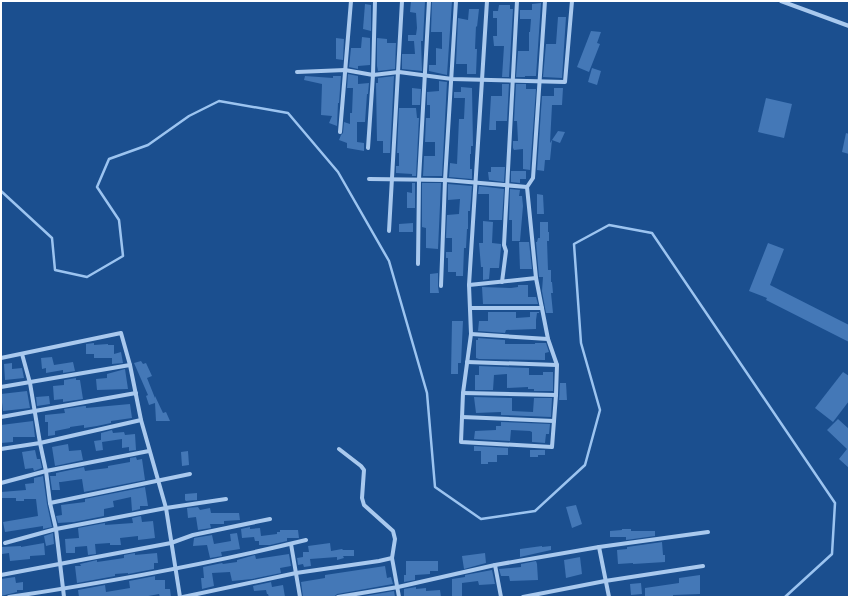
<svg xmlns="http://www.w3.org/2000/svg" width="850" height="598" font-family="'Source Sans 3',sans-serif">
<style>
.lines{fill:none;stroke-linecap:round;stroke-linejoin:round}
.stream{stroke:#9cc4f0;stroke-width:2.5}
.building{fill:#4478b7}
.minor{stroke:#a9c9ee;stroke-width:4}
</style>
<rect width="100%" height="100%" fill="#1b4f8f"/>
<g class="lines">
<path class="stream" d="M1 191 52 238 55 270 87 277 123 256 119 220 97 187 109 159 148 145 189 116 219 101 288 113 338 172 389 261 427 393 435 487 481 519 535 511 585 465 600 410 581 343 574 244 609 225 652 233 835 503 832 554 785 597"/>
</g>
<g class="building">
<path d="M411 1H425L423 41H421L422 71 402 69V54H415L414 41H408V35H416L417 28 416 13 410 12Z"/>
<path d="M432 1H452L447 75 429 71V65H436V48L442 49V32H431Z"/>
<path d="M541 3 536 76H525V77H516L518 51H529V32H530L531 19H520V10H532V4Z"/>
<path d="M365 4 371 5V31L363 29Z"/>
<path d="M499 5H510V9H513L509 77H502L504 46H494L493 36H497V18H493V11H498Z"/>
<path d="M469 9H479L477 27 476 26 475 49H477L476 74H467V64H456L458 18 468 20Z"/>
<path d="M558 17H566L562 78 543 77 546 44H556Z"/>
<path d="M591 31 601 32 597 43 600 44 589 72 577 67Z"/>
<path d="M362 37 370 38V65L358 66V69L349 67 351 48H361Z"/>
<path d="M336 38 344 39 343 60 336 59Z"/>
<path d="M377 38 387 39V43H396L395 69 378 71 377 66Z"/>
<path d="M592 68 601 71 597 85 588 82Z"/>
<path d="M348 74 358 76V84L369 83 368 94H367L365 122H357V142L364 143V151L347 148V143L339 140 341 135 343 133 344 122 350 124V113H352L353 88H347Z"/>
<path d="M305 76 333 78V76H341L339 103H338L337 126 329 123 332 116 321 115 322 84 304 80Z"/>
<path d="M394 76 390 153H383V141H377L376 83H378V78Z"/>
<path d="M439 81 447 82 442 176H423L424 156H435V142H425L426 118H430V105H427V92L439 91Z"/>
<path d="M502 84H509L507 121H496V130H489L491 96H502Z"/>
<path d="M516 84H526V89H536L530 170 523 169V149L514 150 513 148V141H518L517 121H514Z"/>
<path d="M461 87 472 88 473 146H471V154H470V169H472V179L449 177 450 163 457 164 459 119H464L465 98H454V92H461Z"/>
<path d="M412 88 421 89 420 105H412Z"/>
<path d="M554 88H563L562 105H552L550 143 552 140 550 160H545L544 171 537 170 542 96H554Z"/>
<path d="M766 98 792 104 784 138 758 132Z"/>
<path d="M399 108H416L417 118H419L416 176H412V174L396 173V166H399V153H397Z"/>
<path d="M558 131 565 132 560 143 552 140Z"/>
<path d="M846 133 849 134V154L842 152Z"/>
<path d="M491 167H505L504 182 489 180 488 172H491Z"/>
<path d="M511 171H526V179H520V183L511 182Z"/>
<path d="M412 183H415V208H407V192L412 193Z"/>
<path d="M422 183H441L438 249 426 248V228L422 227Z"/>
<path d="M448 184 472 186 470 211H468V229H467L466 248H464L463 276H456V272H448V258H446V252H452V238H446L447 215 459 214 460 199 448 200Z"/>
<path d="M479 186 504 189 502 220H489V194H478Z"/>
<path d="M510 189 520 190 519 196H522L523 206 520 241H512V220H509Z"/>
<path d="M537 194 543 195 544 214H537Z"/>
<path d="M483 221 493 222 492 243 501 244V247L499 268H490L489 279 483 280V267H481L479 243H483Z"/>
<path d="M540 222H548V232H549V241H547L548 270H551V282H552L553 293H551L553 313H546L542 291 543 277H539L536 242H537L538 238H540Z"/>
<path d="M413 223V232H399V224Z"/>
<path d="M519 242H529L532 269H520Z"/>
<path d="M768 243 784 249 770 285 849 325V342L766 300 767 298 749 291Z"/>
<path d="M438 273V286L439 293H430V274Z"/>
<path d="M518 285H528V297H536L538 304H483L482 287 511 288 518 287Z"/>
<path d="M488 312H516V318L530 317V312H539V313H537L536 320V329L506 330 505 333 478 331 479 321H488Z"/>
<path d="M452 321H463L461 363H458V374H451Z"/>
<path d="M478 338 505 340V344H535V343H546L549 352 545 353V360L479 359 476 358V340H478Z"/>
<path d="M94 343V345L108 344V345H114V354L121 352 123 363 112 364V358H94V354H86V344Z"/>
<path d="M52 357 54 365 73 362 75 371 63 373V370L46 373V368L42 369 41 358Z"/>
<path d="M141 361 143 364 146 363 152 376 147 378 155 398V396L163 413 166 412 170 421H156L155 403 149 405 146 396 148 395 134 363Z"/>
<path d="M12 363V369L22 368 24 378 5 380 4 364Z"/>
<path d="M479 366 529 368V375H543V372H553V391H534V389H528V387L507 388V374L494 375 493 390H475V375H479Z"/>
<path d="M125 369 128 389 97 390 96 379 107 378V374Z"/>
<path d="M843 372 849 376V401L833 422 815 408Z"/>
<path d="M76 378V380H80L83 399 63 402V399L54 400 53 386 64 385V380Z"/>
<path d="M560 383H566L567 400H559Z"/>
<path d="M27 391 30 408 3 411 1 394Z"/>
<path d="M49 396 50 404 37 406 36 397Z"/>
<path d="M474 397 512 398V411L533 412 534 398H552L551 417 501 415V412L476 413Z"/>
<path d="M130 404 132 418 111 421V423L97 426 84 428V425L70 427V428L55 431V435L48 436V422H45V415L65 413 64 409 84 406H86V408Z"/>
<path d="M838 419 849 429V468L839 459 847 449 827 430Z"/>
<path d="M33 421 35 437H13V442L1 443V425Z"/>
<path d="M501 422 550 424 549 434H546L545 443 532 442V432L530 431 511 430 510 441 474 439 475 431 496 430V426H501Z"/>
<path d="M112 430 113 433 124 432 125 435 135 434 136 450 129 451V447L122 448V439L102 442 103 450 96 451 94 441 101 440V433Z"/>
<path d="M68 444 69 451 81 450 83 460 55 466 52 447Z"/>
<path d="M474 446 508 448V455H497V462H488V464H481V451H474Z"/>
<path d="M35 450 37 459H40L42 468 34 471 33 468 25 469 22 452Z"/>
<path d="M530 450H545V455H538V457H530Z"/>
<path d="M188 451 189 465 182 466 181 452Z"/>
<path d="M136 457 137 460 142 459 145 480 84 492 82 479 61 482H59L60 490H52L50 476H56V473L84 467 85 471 100 469 108 468V466L130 462V458Z"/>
<path d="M43 476 47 504 52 527 43 529V526L5 532 3 522 38 516 36 499H24V501H16V498H1V492L26 490 25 484 34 483V478Z"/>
<path d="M145 487 148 506H140V509L132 511 131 497 113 501 114 507 104 509V516L74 522 58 523 56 516 62 515 61 505 85 502V499Z"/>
<path d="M197 493V500L186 501 185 500V494Z"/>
<path d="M576 505 582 524 572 528 566 507Z"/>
<path d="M198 507 200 510 210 508 211 513H239L240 520 224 521V524H210L211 528 198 530 196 517 188 518 187 508Z"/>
<path d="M141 516 142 522 153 521 155 538 138 540V536L120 538 121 545H110V543L95 544 96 554 88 555 87 546 75 547V553H66L65 539 79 538 78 528 105 523V525L133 523 132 518Z"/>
<path d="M250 527V529L260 528 261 536 277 534V532H280V530H298L299 538H287V541L270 545H259V541H255L254 537 242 538 241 529Z"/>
<path d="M622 529H631V531H655V536L626 540V537H610V531L622 530Z"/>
<path d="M53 533 54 544 46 546 44 536Z"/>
<path d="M237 533 240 549 221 552 222 556 210 558 207 545 193 546 194 538 212 535 214 544 231 541 230 534Z"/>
<path d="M662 542 663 555H665V562L633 564V563L618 564 617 550 627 549V547Z"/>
<path d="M44 543 45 555 30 556V559L10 561 9 553 2 554 1 547 21 546V547Z"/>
<path d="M330 543 331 551 342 549 343 550H354V556H343L344 558 337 560V557L310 559 311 566 304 567 303 564 298 565 297 558 303 557V552H309L308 546Z"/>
<path d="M542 546V547L551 546V550L520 557V549Z"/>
<path d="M135 553V555L157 553 158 563H154V569L128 574V573L115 574V576L77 583 75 566H81L80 564 97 560V562L104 561 124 558V555Z"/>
<path d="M485 553 486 563 464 569 462 556Z"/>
<path d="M289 554 291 566 280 568 281 573 252 579 232 581 230 572 212 573 214 586 202 589 201 578H204L203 567 222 563 223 564 237 562V560L255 555 256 559Z"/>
<path d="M580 557 582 574 566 578 564 560Z"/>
<path d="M406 561H438V571H430V574L415 575V580L404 582V575H406Z"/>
<path d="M536 561 537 564 538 580 510 581 509 576H501L499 569 521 567V564Z"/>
<path d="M385 566 387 578 391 577 393 584 337 594 335 596 329 597H303L301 582 325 578V575Z"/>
<path d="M492 570 495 584 479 585 478 581 462 583V597H452V579L465 577V575Z"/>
<path d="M700 575V594L673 595V596L665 597H645V588L679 583V578Z"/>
<path d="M155 576V580H165V589H170L171 597H160L159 594 143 597H79L78 590 105 585 106 592 130 588 129 581Z"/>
<path d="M15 577 16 583 23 582V590H17V592L1 596V579Z"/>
<path d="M271 582 272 587 283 585 285 597H269L268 594H267L266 590 254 591 253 586Z"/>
<path d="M641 583 642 594 631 595 630 584Z"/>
<path d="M416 587V589L426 588V591L440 590 441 597H404V589Z"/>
<path d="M394 591 395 597H359Z"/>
</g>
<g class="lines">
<g class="minor">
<path d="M487 1 469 285 471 334 463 393 461 442 552 447 556 395 557 365 548 339 536 278 527 187 533 178 545 1"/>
<path d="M781 1 849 26"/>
<path d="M297 72 345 70 373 75 399 72 452 79 565 82 572 1"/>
<path d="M340 132 351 1"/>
<path d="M368 148 373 75 375 1"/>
<path d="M369 179 445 180 527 187"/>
<path d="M389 231 402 1"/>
<path d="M418 264 419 179 429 1"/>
<path d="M502 282 506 251 504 245 517 1"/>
<path d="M469 285 536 278"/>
<path d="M441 286 445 180 456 1"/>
<path d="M470 308H542"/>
<path d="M471 334 548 339"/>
<path d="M22 354 30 383 40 443 46 471 50 503 56 529 64 597"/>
<path d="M1 358 121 333 130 365 141 420 166 508 180 597"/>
<path d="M467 362 557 365"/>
<path d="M1 387 130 365"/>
<path d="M463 393 556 395"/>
<path d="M1 417 136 393"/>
<path d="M462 417 554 421"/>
<path d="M1 449 40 443 141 420"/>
<path d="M339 449 361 466 364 470 362 498 364 505 393 531 395 539 392 558"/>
<path d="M1 483 46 471 149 451"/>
<path d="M50 503 190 474"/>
<path d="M5 543 56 529 166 508 226 499"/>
<path d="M291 544 300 597"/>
<path d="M599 547 609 597"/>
<path d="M495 565 501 597"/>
<path d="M1 575 171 543 193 535 270 519"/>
<path d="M9 597C109 582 208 564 306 540"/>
<path d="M183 597 296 573 379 561 392 558 399 597"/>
<path d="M338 597 398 587 495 565 599 547 708 532"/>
<path d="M523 597 605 581 703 566"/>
</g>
</g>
<rect width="850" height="598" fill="none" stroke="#ffffff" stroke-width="4"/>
</svg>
